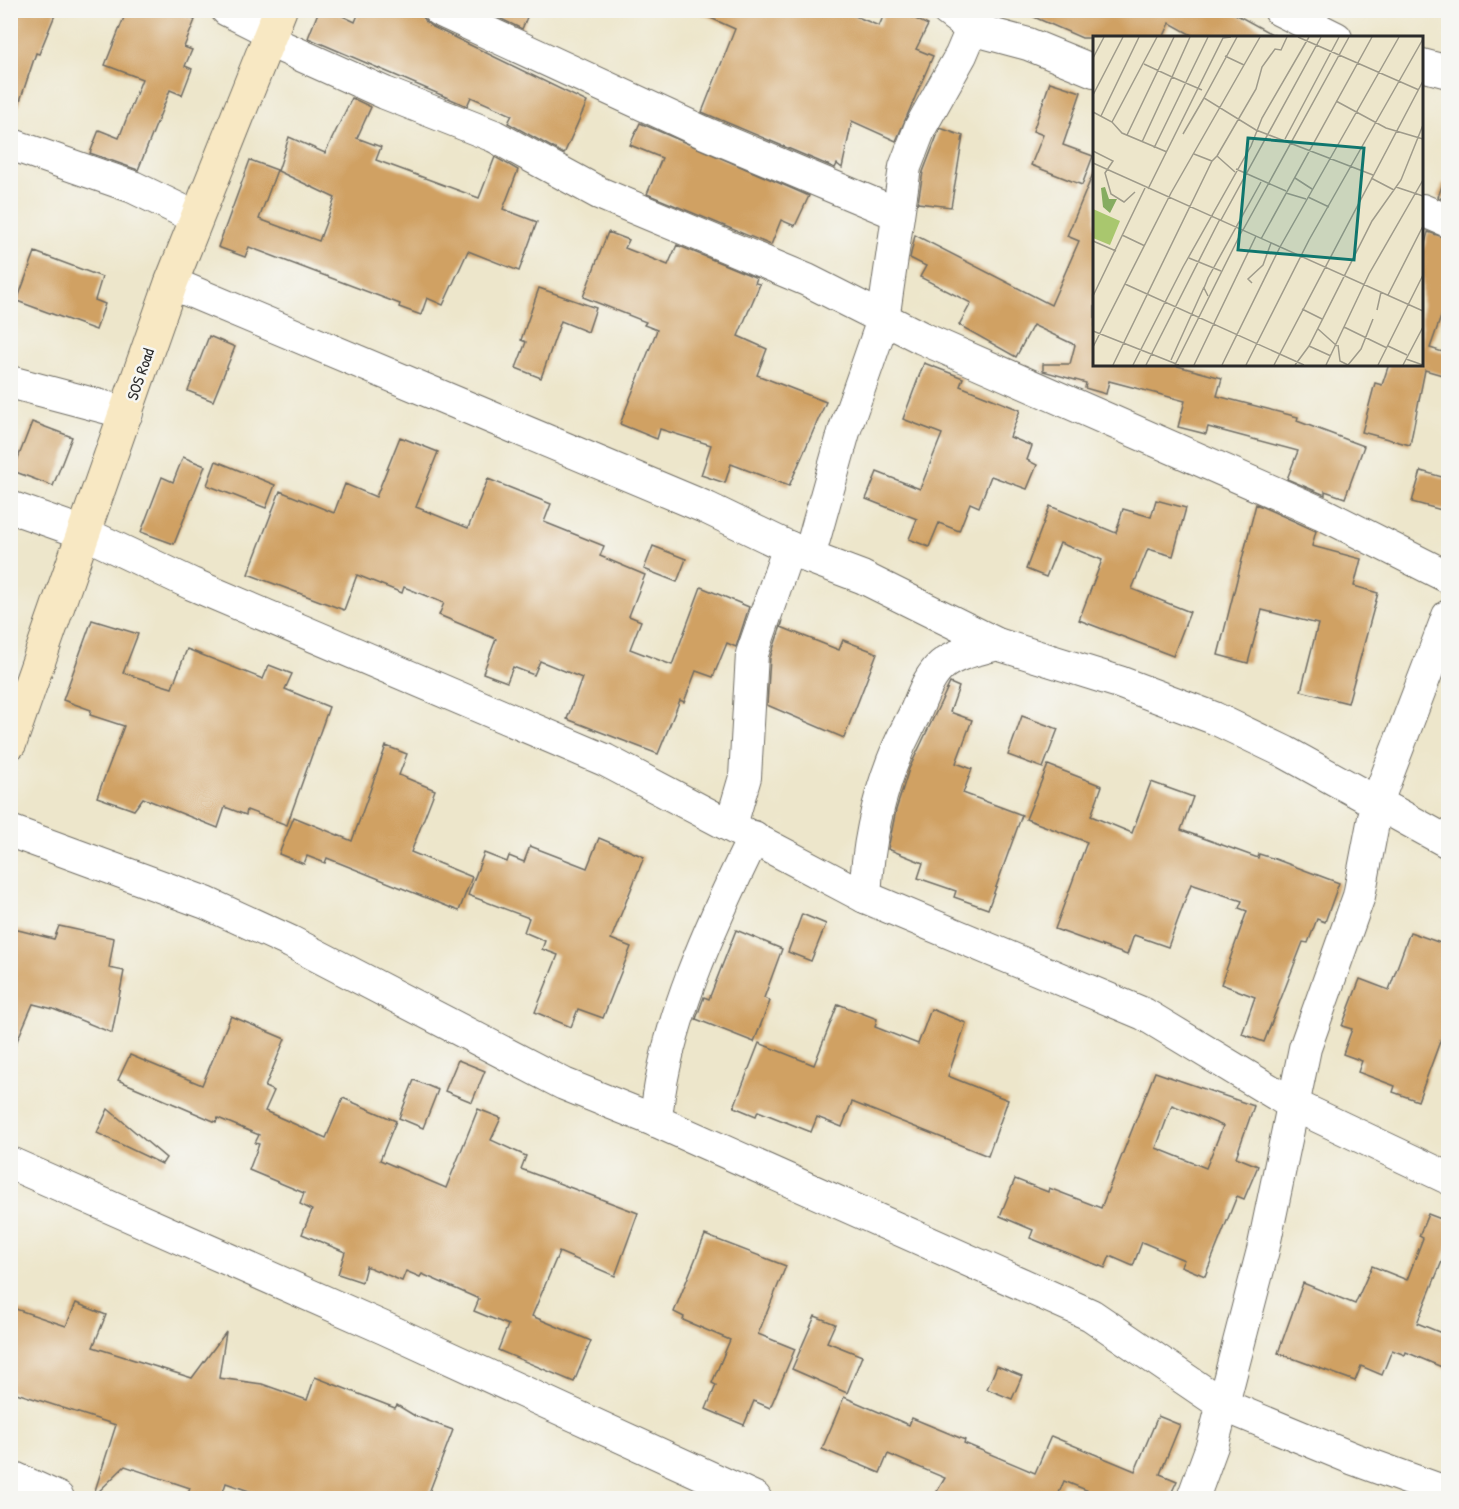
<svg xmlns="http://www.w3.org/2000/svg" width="1459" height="1509" font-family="'Patrick Hand',sans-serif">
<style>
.building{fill:#d0a164;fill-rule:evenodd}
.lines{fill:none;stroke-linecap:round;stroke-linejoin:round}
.street-casing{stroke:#6f6c63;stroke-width:34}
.secondary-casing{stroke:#6f6c63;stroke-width:35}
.street{stroke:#fff;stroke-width:32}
.secondary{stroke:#f8e8c3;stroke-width:33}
.labels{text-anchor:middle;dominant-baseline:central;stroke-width:5;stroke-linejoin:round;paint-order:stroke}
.street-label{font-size:16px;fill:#2b2b2b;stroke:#f6f6f2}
.inset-road{fill:none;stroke:#9f9b8b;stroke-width:1.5}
.view{fill:#0f766e;fill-opacity:0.15;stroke:#0f766e;stroke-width:3}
.inset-edge{fill:none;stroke:#2b2b2b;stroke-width:3}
</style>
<rect width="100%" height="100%" fill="#f6f6f2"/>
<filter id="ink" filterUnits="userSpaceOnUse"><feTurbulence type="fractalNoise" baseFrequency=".0167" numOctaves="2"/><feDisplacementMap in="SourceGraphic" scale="12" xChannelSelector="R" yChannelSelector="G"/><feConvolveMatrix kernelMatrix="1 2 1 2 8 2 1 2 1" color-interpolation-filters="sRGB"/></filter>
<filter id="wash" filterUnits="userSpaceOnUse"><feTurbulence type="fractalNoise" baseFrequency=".008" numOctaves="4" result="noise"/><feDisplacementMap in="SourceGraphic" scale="24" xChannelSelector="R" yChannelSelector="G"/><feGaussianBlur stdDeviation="1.35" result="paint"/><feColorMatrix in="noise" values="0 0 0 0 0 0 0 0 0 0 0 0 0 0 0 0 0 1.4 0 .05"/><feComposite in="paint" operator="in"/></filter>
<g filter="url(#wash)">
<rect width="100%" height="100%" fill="#ede6cb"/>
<g id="blocks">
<g class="building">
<path d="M10 10H57L39 54 36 53 15 116H10Z"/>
<path d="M127 10H173L195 20 184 47 192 50 185 66 192 69 182 95 170 90 138 170 90 153 99 130 119 138 142 79 105 65Z"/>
<path d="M319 10H330L355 22 360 10H421L424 20 431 26 587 102 564 154 508 123 512 115 471 97 467 106 308 38Z"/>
<path d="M483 10H530L522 29Z"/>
<path d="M693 10H841L879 26 886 10H897L928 25 916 49 933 56 896 141 852 121 842 168 837 164 835 168 702 112 735 29Z"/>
<path d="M1018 10H1228L1279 38H1197L1170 23 1163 38H1082Z"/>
<path d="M1050 82 1081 92 1063 145 1093 156 1082 185 1031 165 1043 135 1033 131Z"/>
<path d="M352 98 371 107 357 138 381 147 376 160 479 198 495 157 518 170 503 209 537 222 519 271 468 251 443 305 427 298 421 315 399 307 400 304 249 247 245 257 218 247 250 160 277 170 259 219 319 241 335 198 278 171 289 137 325 153Z"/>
<path d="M640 123 809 196 795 226 781 220 771 245 647 194 662 158 630 145Z"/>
<path d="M940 128 963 136 951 207 918 203 923 172Z"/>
<path d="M1095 169V364H1170L1222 378 1217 396 1298 417 1297 421 1364 446 1345 498 1325 491V495L1287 479 1298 451 1208 427 1206 434 1178 427 1185 401 1109 381 1106 394 1085 388 1086 383 1043 371V364H1070L1075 345 1033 325 1016 357 959 325 971 303 920 277 926 266 910 258 915 235 1051 305 1079 241 1067 236Z"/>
<path d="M1443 183 1449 184V202L1438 197Z"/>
<path d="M608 232 629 240 625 248 668 265 677 245 757 278 755 283 760 284 738 336 767 349 757 375 826 402 789 486 731 464 725 483 701 475 711 445 660 429 657 439 620 424 657 330 644 325 646 322 583 297Z"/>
<path d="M1428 232 1449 239V294L1430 348 1449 354V377L1425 370 1410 445 1362 432 1375 383 1382 385 1389 364H1422V254Z"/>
<path d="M35 252 102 277 95 300 105 304 96 330 17 301Z"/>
<path d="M539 288 596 308 588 332 561 321 541 378 516 368 526 342 521 340Z"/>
<path d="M209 336 235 347 213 401 188 391Z"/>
<path d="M924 363 963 378 960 386 1020 410 1010 437 1032 446 1027 460 1037 465 1027 489 991 476 979 507 970 503 959 531 939 523 929 547 909 539 917 519 866 499 877 472 920 489 942 434 903 419Z"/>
<path d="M32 422 72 437 53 486 13 471Z"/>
<path d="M400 437 438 452 416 507 468 528 488 479 551 504 544 522 604 546 600 556 645 575 629 616 641 621 630 649 672 665 701 587 749 607 736 647 727 643 713 677 696 671 684 702 680 700 658 754 567 719 582 678 540 661 534 675 513 667 507 682 483 673 496 639 439 615 444 603 404 587 402 593 357 575 344 610 248 574 280 491 334 513 345 484 376 497Z"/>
<path d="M183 457 205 466 174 544 141 532 162 477 173 482Z"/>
<path d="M216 461 275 485 266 508 207 485Z"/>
<path d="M1421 471 1449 479V512L1412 502Z"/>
<path d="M1156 500 1186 508 1173 556 1148 549 1132 589 1190 612 1173 656 1079 620 1102 560 1060 543 1046 577 1026 569 1050 506 1116 533 1123 509 1151 517Z"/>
<path d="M1256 504 1316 531 1312 546 1361 559 1354 586 1378 593 1348 703 1301 691 1318 624 1262 610 1248 663 1218 655Z"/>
<path d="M653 546 686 559 677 582 644 569Z"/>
<path d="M92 620 138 634 123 673 172 688 187 649 263 679 269 665 292 674 285 689 329 707 287 825 247 810 246 815 225 807 218 828 143 798 134 810 97 797 124 726 90 715 91 710 63 700Z"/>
<path d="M783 620 781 627 839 650 843 640 877 653 844 738 767 705 770 658Z"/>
<path d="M950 683 959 687 950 712 972 720 956 763 972 769 963 793 1022 815 988 909 954 897 956 891 918 878 923 863 888 849 896 810 909 769Z"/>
<path d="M1022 716 1058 729 1043 768 1008 755Z"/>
<path d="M386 746 407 754 399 775 435 790 411 852 472 877 459 911 327 858 325 863 307 856 304 864 279 854 294 817 352 841Z"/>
<path d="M1048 765 1102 786 1091 816 1132 833 1151 782 1193 797 1181 830 1258 858 1259 854 1275 859 1339 883 1325 922 1317 919 1308 943 1303 942 1264 1042 1242 1034 1255 997 1221 984 1247 911 1239 908 1242 901 1191 884 1168 947 1134 935 1127 955 1055 929 1087 842 1026 819Z"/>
<path d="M599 838 644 857 611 939 631 947 603 1018 578 1009 571 1027 535 1012 558 955 542 949 545 941 524 932 529 918 468 895 484 853 507 862 509 856 524 862 530 846 587 868Z"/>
<path d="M802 914 826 924 811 961 788 952Z"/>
<path d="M59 926 114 938 109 968 124 971 112 1033 53 1009 33 1004 10 1057V928L54 939Z"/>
<path d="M736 930 782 949 764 998 770 1001 754 1042 696 1019 704 997 709 999Z"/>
<path d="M1410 932 1449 946V1017L1418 1101 1393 1092 1395 1086 1358 1072 1362 1061 1343 1054 1352 1029 1342 1026 1360 979 1389 990Z"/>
<path d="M838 1004 877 1019 875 1027 918 1044 931 1009 966 1023 948 1076 1008 1100 988 1156 852 1102 842 1127 817 1117 811 1132 758 1111 756 1116 734 1107 759 1043 814 1065Z"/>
<path d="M231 1016 285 1039 265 1087 274 1091 265 1111 326 1138 343 1098 396 1121 380 1160 446 1188 478 1109 501 1118 491 1140 526 1156 521 1169 638 1213 615 1276 559 1252 532 1316 591 1341 574 1382 498 1350 508 1325 474 1311 479 1299 422 1274 420 1277 406 1271 402 1281 366 1266 362 1282 338 1274 345 1252 302 1234 312 1210 300 1204 304 1193 249 1170 259 1144 255 1143 259 1135 218 1118 216 1122 118 1080 130 1055 202 1085Z"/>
<path d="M458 1060 485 1071 472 1102 445 1091Z"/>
<path d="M1155 1072 1254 1106 1236 1157 1258 1166 1244 1199 1237 1196 1205 1276 1181 1266 1184 1260 1142 1242 1133 1266 1110 1256 1105 1268 1030 1238 1033 1230 1000 1216 1015 1179 1048 1192 1049 1188 1101 1208ZM1172 1105 1223 1126 1206 1168 1156 1148Z"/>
<path d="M414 1080 438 1090 423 1128 399 1118Z"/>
<path d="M108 1109 166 1158 162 1164 97 1133Z"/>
<path d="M1428 1214 1449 1222V1244L1417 1323 1449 1336V1370L1406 1352 1405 1355 1392 1350 1382 1375 1361 1366 1355 1381 1278 1353 1303 1283 1355 1304 1372 1266 1407 1280 1423 1238 1419 1236Z"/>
<path d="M705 1235 786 1266 758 1334 795 1349 770 1408 754 1401 744 1425 706 1409 716 1385 712 1383 730 1340 683 1320 684 1317 674 1312Z"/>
<path d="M76 1303 106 1315 93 1347 192 1378 226 1332 219 1378 262 1384 307 1400 315 1377 395 1408 397 1405 415 1416 453 1430 427 1498H269L226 1483 221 1498H203L188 1494 190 1488 125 1466 93 1497 116 1425 10 1391V1307L66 1326Z"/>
<path d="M815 1316 835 1324 827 1342 862 1356 847 1393 792 1369Z"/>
<path d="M997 1366 1022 1376 1012 1399 987 1389Z"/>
<path d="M844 1397 909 1425 912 1418 965 1440 964 1443 1035 1473 1051 1436 1135 1471 1158 1416 1180 1425 1160 1474 1177 1481 1169 1498H1106L1064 1481 1057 1498H933L945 1478 888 1454 880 1473 822 1449Z"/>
</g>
</g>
</g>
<g filter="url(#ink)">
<use href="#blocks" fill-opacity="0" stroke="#6f6c63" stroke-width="1.5"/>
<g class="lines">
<g class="street-casing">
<g id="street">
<path d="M227 10 273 33"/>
<path d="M439 10 705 133 898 214"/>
<path d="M947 10 972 29 1028 44 1094 71"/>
<path d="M1280 10 1336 38"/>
<path d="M267 40 385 93 494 136 599 193 807 280 922 338 1321 513 1448 577"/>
<path d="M1422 65 1448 72"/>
<path d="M10 144 133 187 195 217"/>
<path d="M1422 210 1448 221"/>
<path d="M171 283 707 508 809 557 862 577 997 644 1119 682 1214 718 1285 752 1448 842"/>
<path d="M10 382 127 413"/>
<path d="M10 507 84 533 192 584 605 760 865 897 1144 1014 1294 1105 1448 1178"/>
<path d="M809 557 844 432 883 320 905 167 920 128 961 55 980 10"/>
<path d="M731 825 745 777 752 654 789 547"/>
<path d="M10 831 206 903 291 942 564 1084 656 1121 1091 1315 1223 1405 1354 1459 1448 1493"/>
<path d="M865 897C868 836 883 774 911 721 921 703 925 680 942 665 956 653 979 649 997 644"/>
<path d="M656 1121C663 1028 713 920 754 837"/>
<path d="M10 1163 384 1328 755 1498"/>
<path d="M10 1476 58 1498"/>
<path d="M1193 1498 1212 1446 1263 1250 1305 1048 1359 896 1377 802 1448 616"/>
</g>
</g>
<g class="secondary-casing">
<path id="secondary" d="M10 743 171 283 280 10"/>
</g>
<use href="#street" class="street"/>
<use href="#secondary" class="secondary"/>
</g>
</g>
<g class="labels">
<g class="street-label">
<text transform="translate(140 374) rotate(-71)">SOS Road</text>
</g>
</g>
<g transform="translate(1093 36)">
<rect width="330" height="330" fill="#ede6cb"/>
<path d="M0 173 27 185 17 209 0 202Z" fill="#a9c76e"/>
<path d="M12 151 16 163H24L17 177 10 171 8 152Z" fill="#86ac61"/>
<path class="inset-road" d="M144 1 111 62 163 94 280 139M205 1 326 54M132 20 151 29M0 22 11 1M51 28 79 41 97 1M0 59 30 1M243 65 293 92 330 103M0 76 19 86 29 97 74 116M8 80 46 1M19 86 64 1M90 98 111 62M34 99 81 1M192 103 246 1M49 106 79 41 109 54M61 112 115 1M0 115 20 125 12 137 18 158 31 166 42 156M101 118 119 125 124 120 142 136M124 120 163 53 169 31 182 13 188 14 194 1M0 127 330 275M143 133 193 155M202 142 219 153M278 142 301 154M303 151 330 160M55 153 130 2 138 1M193 157 213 163M215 161 236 171M128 184 228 1M150 194 256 1M29 199 52 210M168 203 279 1M0 205 23 215M96 222 128 235M159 247 155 243 170 229 178 207M32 248 211 329M295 259 330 190M0 260 52 152M115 260 111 252 115 242 168 146M209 273 229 283M284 274 288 256M251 291 294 312M225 293 244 310M0 295 86 329M245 309 247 325 255 329M216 310 238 320M295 310 314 319M0 311 78 157 167 1M313 323 330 329M78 324 111 251M20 329 119 125M40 329 90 231 158 110 169 82 216 1M53 329 127 183M82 329 150 193M101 329 163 200M129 329 187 211 306 1M153 329 216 204 330 3M181 329 330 45M202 329 216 310 279 185 308 144 330 89M233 329 276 238 330 144M255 329 268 313 280 283M285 329 330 239M310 329 330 291"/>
<path class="view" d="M155 102 271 112 261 224 145 214Z"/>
<rect width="330" height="330" class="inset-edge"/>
</g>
<rect width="1459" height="1509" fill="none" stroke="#f6f6f2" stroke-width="36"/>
</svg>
